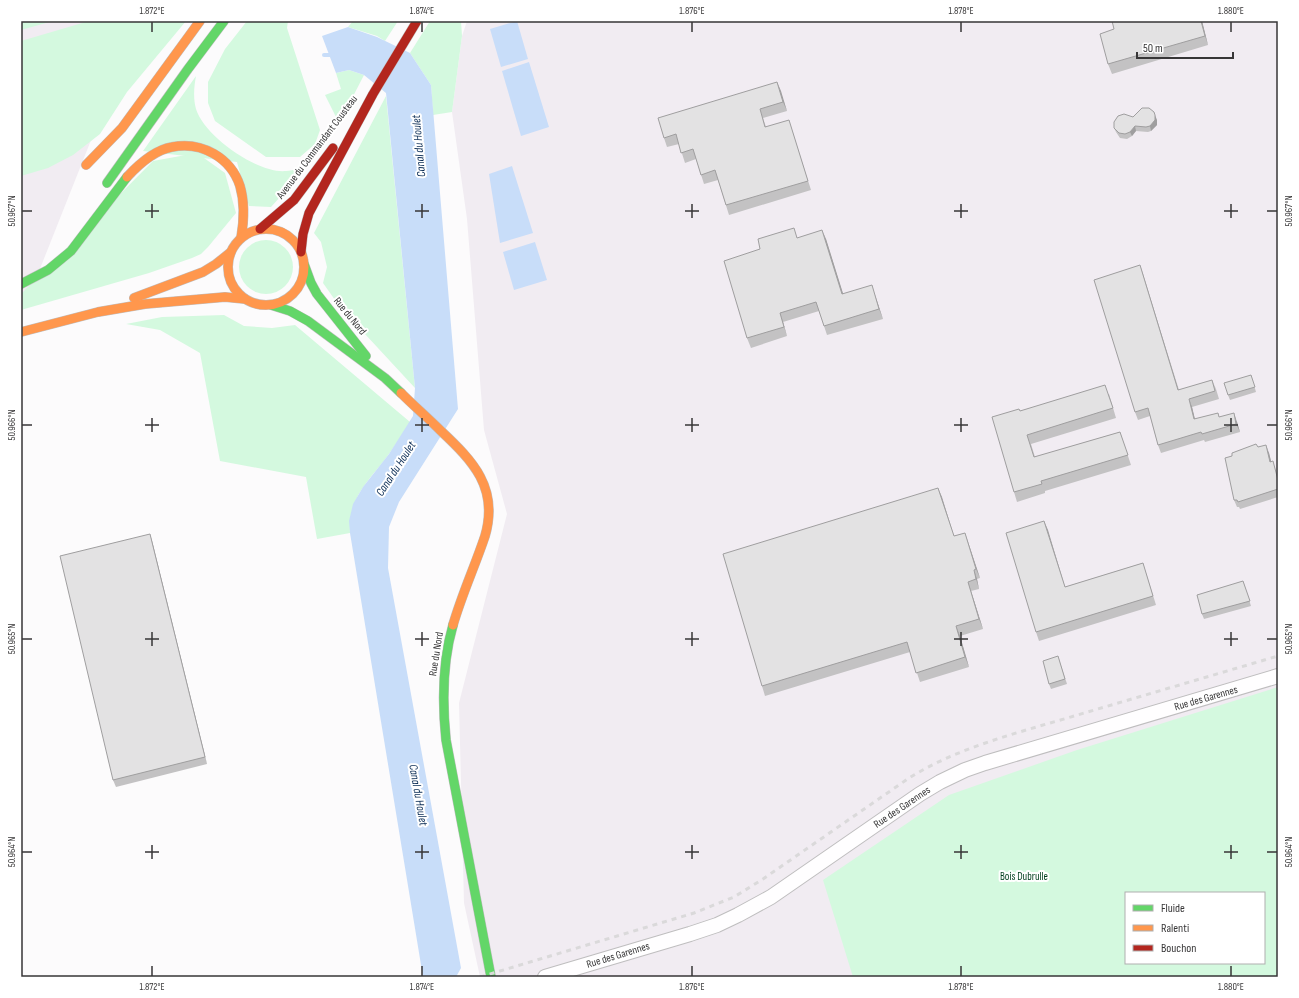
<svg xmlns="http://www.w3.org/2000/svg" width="1299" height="998" font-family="'Sofia Sans Condensed',sans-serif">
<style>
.built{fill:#f1ecf2;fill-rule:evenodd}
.green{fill:#d4f9df;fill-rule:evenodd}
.water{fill:#c8ddf9}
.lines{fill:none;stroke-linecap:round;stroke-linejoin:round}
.stream{stroke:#c8ddf9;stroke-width:4}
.street-casing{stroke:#bfbebf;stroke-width:16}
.fast-casing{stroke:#bfbebf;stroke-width:10}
.slow-casing{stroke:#bfbebf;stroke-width:10}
.jam-casing{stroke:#bfbebf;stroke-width:10}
.street{stroke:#fffeff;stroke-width:14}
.fast{stroke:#63d668;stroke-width:9}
.slow{stroke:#ff974d;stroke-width:9}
.jam{stroke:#b3261e;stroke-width:9}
.rail{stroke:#dad9da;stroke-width:3;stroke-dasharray:5 5;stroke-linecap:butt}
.wall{fill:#c3c2c3}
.shaded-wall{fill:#9f9e9f}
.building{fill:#e3e2e3;stroke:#9f9e9f}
.ticks{fill:none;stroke:#373637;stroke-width:1.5}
.labels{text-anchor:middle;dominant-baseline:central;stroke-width:4;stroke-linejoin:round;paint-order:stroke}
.street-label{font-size:11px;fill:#373637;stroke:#fff}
.park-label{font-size:11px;fill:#003e1d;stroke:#fff}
.water-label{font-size:12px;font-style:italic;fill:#092b54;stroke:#fff}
.neatline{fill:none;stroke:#373637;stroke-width:1.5}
.ticks-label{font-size:10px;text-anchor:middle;fill:#373637}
</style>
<rect width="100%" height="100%" fill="#fcfbfc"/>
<g class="built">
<path d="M21 21H180L101 115 24 309 21 310Z"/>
<path d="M467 21H1278V977H480L464 903 459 703 507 514 484 430 467 219 452 112 462 36ZM1126 893H1264V963H1126Z"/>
</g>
<g class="green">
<path d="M21 21H53L21 30Z"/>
<path d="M89 21H186L127 92 100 134 73 155 48 168 21 176V41Z"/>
<path d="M247 21H288L287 28 320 130 315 144 300 157H266L215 121 208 103V82L225 49Z"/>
<path d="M353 21H398L385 41 377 36 348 27Z"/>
<path d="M430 21H461L462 36 452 112 433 115 431 85 410 53Z"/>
<path d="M349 70 364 75 346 110 337 119 325 95 341 89 336 73Z"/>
<path d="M196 76C194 87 193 98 196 109 204 136 258 174 286 171 294 171 303 166 310 164L271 207 249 206 237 162 143 151Z"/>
<path d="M386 96 415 388 340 307 323 283 327 267 321 242 314 233Z"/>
<path d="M197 153 225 173 236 213 208 247 201 254 192 258 149 273 21 310V294L153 161Z"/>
<circle cx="266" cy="267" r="27"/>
<path d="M224 315 244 326 272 328 295 325 410 422C403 433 396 444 389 454 369 481 348 497 350 533L317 539 306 477 220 461 200 353 160 330 126 324 162 317Z"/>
<path d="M1278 687V977H853L823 880 949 795 1077 750ZM1126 893H1264V963H1126Z"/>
</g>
<g class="water">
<path d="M517 21 528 59 501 67 490 29Z"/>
<path d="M348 27 377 37 410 53 431 85 458 409 399 502 389 527 388 568 461 968 456 977H423L350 533 349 521 353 504 363 487 389 454 413 416 415 388 386 93 364 75 349 70 336 73 322 36Z"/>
<path d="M529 62 549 127 521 136 502 71Z"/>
<path d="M512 166 533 233 500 243 489 174Z"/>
<path d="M535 242 547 280 514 290 503 252Z"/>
</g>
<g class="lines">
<path class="stream" d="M324 55H333"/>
<g class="street-casing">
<path id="street" d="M545 977 690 934 717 925 738 915 771 897 920 794 940 782 965 770 985 763 1278 676"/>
</g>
<g class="fast-casing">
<g id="fast">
<path d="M107 183 188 69 224 21"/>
<path d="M304 264 311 283 317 294 366 356"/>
<path d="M21 284 48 270 71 251 127 177"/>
<path d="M271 305 290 311 308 321 385 378 401 393"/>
<path d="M453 625C442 663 442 701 446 740L491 977"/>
</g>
</g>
<g class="slow-casing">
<g id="slow">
<path d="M86 165 122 128 200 21"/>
<path d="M127 177C139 164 154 150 172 147 202 141 231 158 240 186 245 203 244 221 241 238"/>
<circle cx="266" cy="267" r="38"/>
<path d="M134 298 203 272 216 264 231 252"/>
<path d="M21 332 98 312 145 304 225 297 245 299"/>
<path d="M401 393C414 406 428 418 441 431 473 461 499 488 485 536 475 566 462 594 453 625"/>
</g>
</g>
<g class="jam-casing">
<g id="jam">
<path d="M260 229 294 200 333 148"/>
<path d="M301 252 303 234 309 213 373 94 417 21"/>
</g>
</g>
<use href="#street" class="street"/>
<use href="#fast" class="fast"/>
<use href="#slow" class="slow"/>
<use href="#jam" class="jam"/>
<path class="rail" d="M480 977 694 913 734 897 763 879 909 778C959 747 1017 733 1074 716 1142 696 1210 676 1278 656"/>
</g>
<g class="wall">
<path d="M1202 21 1208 45 1112 74 1108 64Z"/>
<path d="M777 82 787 111 763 118 766 127 792 130 811 190 729 215 718 180 704 184 696 159 685 163 679 144 667 147 664 138Z"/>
<path d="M1157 120V125L1151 131 1148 132 1136 131 1132 136 1127 139 1120 138 1116 132 1114 128Z"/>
<path d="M797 238 826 239 843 294 875 295 883 319 827 335 819 311 783 322 787 336 751 348 747 338Z"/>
<path d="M1140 265 1179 390 1212 380 1216 389 1219 399 1192 407 1195 419 1220 417 1237 422 1240 432 1205 442 1204 440 1161 453 1158 445 1150 416 1138 420 1135 412Z"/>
<path d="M1251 375 1256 392 1230 400 1228 395Z"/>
<path d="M1109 394 1116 418 1031 444 1035 457 1120 432 1131 465 1045 491V493L1017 502 1014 492 1020 411Z"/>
<path d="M1258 447 1269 453 1271 461 1275 468 1278 478V497L1240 509 1239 507H1237L1234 500Z"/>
<path d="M938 488 954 536 965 533 980 578 977 579 979 589 971 591 983 629 960 636 969 667 920 682 910 652 765 696 762 686Z"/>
<path d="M1044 521 1065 587 1143 563 1156 605 1039 641 1036 632Z"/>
<path d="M150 534 152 541 207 764 116 787 113 780Z"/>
<path d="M1243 581 1251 606 1204 619 1202 614Z"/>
<path d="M1058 656 1067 684 1051 689 1049 684Z"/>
</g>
<g class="shaded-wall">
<path d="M1201 21H1202L1208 45 1205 36Z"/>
<path d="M777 82 781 91 787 111 783 102Z"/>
<path d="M1155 115 1157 120V125L1151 131 1150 126Z"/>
<path d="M1135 126 1136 131 1132 136 1130 132Z"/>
<path d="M822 230 826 239 846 303 842 294Z"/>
<path d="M1140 265 1143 274 1181 399 1178 390Z"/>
<path d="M872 285 875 295 883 319 879 309Z"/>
<path d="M780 313 783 322 787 336 784 327Z"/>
<path d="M1189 399 1192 407 1197 428 1194 419Z"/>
<path d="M1234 413 1237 422 1240 432 1236 424Z"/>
<path d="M1266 445 1269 453 1273 469 1270 462Z"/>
<path d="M938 488 942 497 957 546 954 536Z"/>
<path d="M1044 521 1048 530 1068 597 1065 587Z"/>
<path d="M965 533 980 578 976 569Z"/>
<path d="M150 534 152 541 207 764 205 757Z"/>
<path d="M974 570 977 579 979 589 976 579Z"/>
<path d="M968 582 971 591 983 629 979 619Z"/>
<path d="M956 626 960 636 969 667 965 657Z"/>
</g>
<g class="building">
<path d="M1112 21H1201L1205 36 1108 64 1100 34 1114 29Z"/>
<path d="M777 82 783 102 760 109 765 127 789 120 808 181 726 205 715 170 701 175 693 149 681 153 676 134 664 138 658 118Z"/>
<path d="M1142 108H1149L1154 112 1155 115V120L1150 126 1146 127 1135 126 1130 132 1125 134 1119 133 1114 128V122L1118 116 1124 114 1133 117Z"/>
<path d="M794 228 797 238 822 230 842 294 872 285 879 309 824 326 816 302 780 313 784 327 747 338 724 261 760 249 758 239Z"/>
<path d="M1140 265 1178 390 1212 380 1215 391 1189 399 1194 419 1218 413 1219 417 1234 413 1236 424 1202 434 1201 432 1158 445 1148 408 1135 412 1094 280Z"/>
<path d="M1251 375 1255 387 1228 395 1224 383Z"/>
<path d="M1105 385 1113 408 1027 435 1034 457 1120 432 1128 455 1041 481 1042 484 1014 492 992 417 1019 409 1020 411Z"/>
<path d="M1256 444 1258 447 1266 445 1270 462 1273 461 1278 480V489L1238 502 1237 500H1234L1225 458 1232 456V453Z"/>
<path d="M938 488 954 536 965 533 976 569 974 570 976 579 968 582 979 619 956 626 965 657 916 673 907 642 762 686 723 554Z"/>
<path d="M1044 521 1065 587 1143 563 1153 596 1036 632 1006 533Z"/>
<path d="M150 534 205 757 113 780 60 556Z"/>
<path d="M1243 581 1250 601 1202 614 1197 595Z"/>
<path d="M1058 656 1065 679 1049 684 1043 661Z"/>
</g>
<path class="ticks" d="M152 22V32M422 22V32M692 22V32M961 22V32M1231 22V32M152 204V218M422 204V218M692 204V218M961 204V218M1231 204V218M22 211H32M145 211H159M415 211H429M685 211H699M954 211H968M1224 211H1238M1267 211H1277M152 418V432M422 418V432M692 418V432M961 418V432M1231 418V432M22 425H32M145 425H159M415 425H429M685 425H699M954 425H968M1224 425H1238M1267 425H1277M152 632V646M422 632V646M692 632V646M961 632V646M1231 632V646M22 639H32M145 639H159M415 639H429M685 639H699M954 639H968M1224 639H1238M1267 639H1277M152 845V859M422 845V859M692 845V859M961 845V859M1231 845V859M22 852H32M145 852H159M415 852H429M685 852H699M954 852H968M1224 852H1238M1267 852H1277M152 966V976M422 966V976M692 966V976M961 966V976M1231 966V976"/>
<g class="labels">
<g class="street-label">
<text transform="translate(317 147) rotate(-53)">Avenue du Commandant Cousteau</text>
<text transform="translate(350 316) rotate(51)">Rue du Nord</text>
<text transform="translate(436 654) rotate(-81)">Rue du Nord</text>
<text transform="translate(1206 698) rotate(-16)">Rue des Garennes</text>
<text transform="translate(902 807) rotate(-34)">Rue des Garennes</text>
<text transform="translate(618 955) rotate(-17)">Rue des Garennes</text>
</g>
<g class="park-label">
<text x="1024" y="876">Bois Dubrulle</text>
</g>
<g class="water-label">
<text transform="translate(419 146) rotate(-95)">Canal du Houlet</text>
<text transform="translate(396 469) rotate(-57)">Canal du Houlet</text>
<text transform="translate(418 795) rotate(80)">Canal du Houlet</text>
</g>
</g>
<rect width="1299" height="998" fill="none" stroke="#ffffff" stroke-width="44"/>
<rect x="1125" y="892" width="140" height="72" fill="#ffffff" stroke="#afafaf"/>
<rect x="1133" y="905" width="20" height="6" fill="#63d668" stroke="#afafaf"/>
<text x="1161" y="912" font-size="12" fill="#373637">Fluide</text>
<rect x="1133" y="925" width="20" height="6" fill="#ff974d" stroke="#afafaf"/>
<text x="1161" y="932" font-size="12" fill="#373637">Ralenti</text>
<rect x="1133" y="945" width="20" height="6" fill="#b3261e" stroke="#afafaf"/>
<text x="1161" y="952" font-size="12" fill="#373637">Bouchon</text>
<path d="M1137 52v6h96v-6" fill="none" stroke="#373637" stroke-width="2"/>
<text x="1143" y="52" font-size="12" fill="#373637" stroke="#ffffff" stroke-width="3" paint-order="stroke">50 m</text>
<rect x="22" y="22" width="1255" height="954" class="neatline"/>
<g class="ticks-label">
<text x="152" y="14">1.872°E</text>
<text x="422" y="14">1.874°E</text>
<text x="692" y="14">1.876°E</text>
<text x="961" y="14">1.878°E</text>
<text x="1231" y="14">1.880°E</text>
<text transform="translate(11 211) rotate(-90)" y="4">50.967°N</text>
<text transform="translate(1288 211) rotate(-90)" y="4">50.967°N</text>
<text transform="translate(11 425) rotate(-90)" y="4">50.966°N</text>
<text transform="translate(1288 425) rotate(-90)" y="4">50.966°N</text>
<text transform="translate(11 639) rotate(-90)" y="4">50.965°N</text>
<text transform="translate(1288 639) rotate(-90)" y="4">50.965°N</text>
<text transform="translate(11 852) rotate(-90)" y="4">50.964°N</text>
<text transform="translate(1288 852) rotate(-90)" y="4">50.964°N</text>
<text x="152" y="990">1.872°E</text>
<text x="422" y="990">1.874°E</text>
<text x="692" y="990">1.876°E</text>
<text x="961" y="990">1.878°E</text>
<text x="1231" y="990">1.880°E</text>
</g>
</svg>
